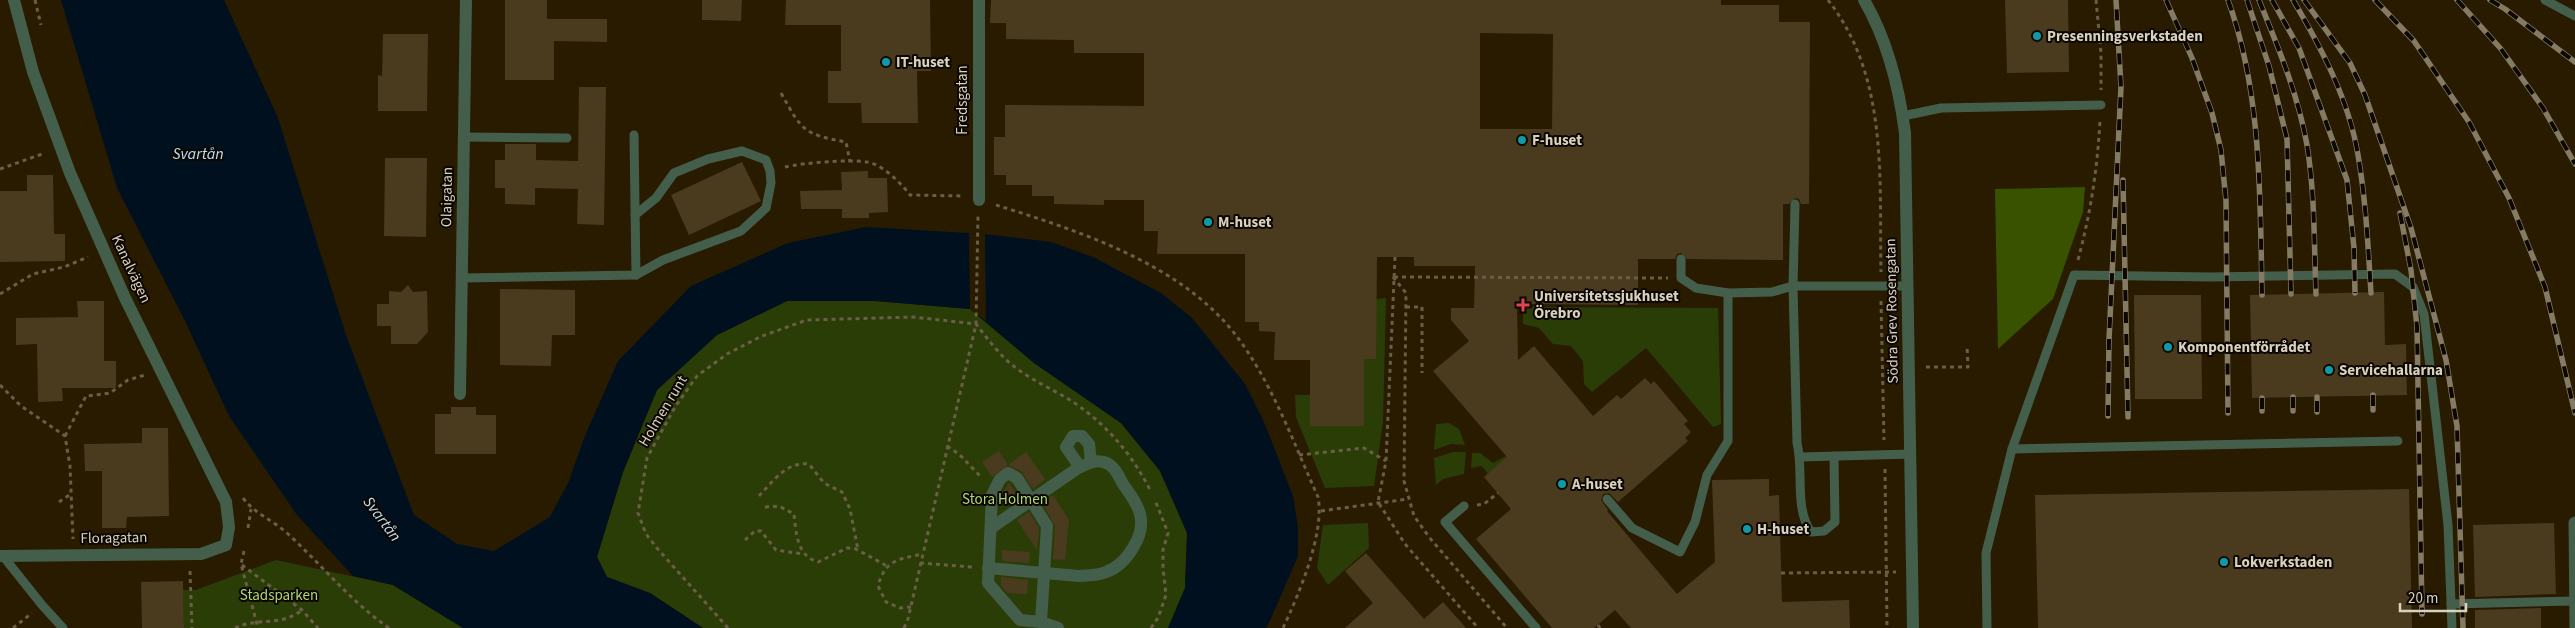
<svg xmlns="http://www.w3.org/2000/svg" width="2575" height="628" font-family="'Source Sans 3',sans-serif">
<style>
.green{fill:#2b3d07}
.forest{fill:#385200}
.water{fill:#00101e}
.pier{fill:#281b00}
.building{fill:#4a3b1e;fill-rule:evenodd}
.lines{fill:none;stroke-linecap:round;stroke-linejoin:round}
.path{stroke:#6a5e47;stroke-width:3;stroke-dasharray:4 4;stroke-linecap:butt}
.lane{stroke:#435f4b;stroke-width:9}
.street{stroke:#435f4b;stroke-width:12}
.rail-casing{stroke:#857b65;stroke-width:5.5}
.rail{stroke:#0c0701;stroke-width:4;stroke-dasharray:11;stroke-linecap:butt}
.culture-dot{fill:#0f9aa8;stroke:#0c0701;stroke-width:2}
.health-dot{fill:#e0444e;stroke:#0c0701;stroke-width:2}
.labels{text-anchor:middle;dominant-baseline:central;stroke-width:4;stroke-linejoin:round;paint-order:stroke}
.poi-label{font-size:15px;font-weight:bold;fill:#d9d1c0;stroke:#0c0701;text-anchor:start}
.street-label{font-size:15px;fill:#d9d1c0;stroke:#0c0701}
.park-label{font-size:15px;fill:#aed674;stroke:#0c0701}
.water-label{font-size:16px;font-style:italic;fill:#bce0fb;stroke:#0c0701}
</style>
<rect width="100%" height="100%" fill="#281b00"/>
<g class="green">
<path d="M1386 298 1383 422 1374 486 1325 488 1296 417 1295 395H1310L1311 426H1364V359H1376V299Z"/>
<path d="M787 301H875L970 309 1034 363 1121 423 1160 471 1187 533 1185 588 1168 628H703L650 593 607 577 597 557 623 472 657 390 717 335Z"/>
<path d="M1523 307 1718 308 1721 424 1713 427 1646 348 1592 392 1584 384 1583 361 1571 346 1553 344 1539 328 1523 324Z"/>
<path d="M1449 423 1459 429 1465 445 1451 444 1434 450 1436 424Z"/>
<path d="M1453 452H1466L1464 474 1443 479 1436 485 1434 458Z"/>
<path d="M1472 453H1480L1493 463 1506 456 1510 460 1488 474 1482 466 1471 468Z"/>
<path d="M1368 523 1369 548 1328 585 1317 568 1323 525Z"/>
<path d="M276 560 393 585 463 628H184L183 590H196Z"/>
</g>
<path class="forest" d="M2085 187 2083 212 2053 299 1998 349 1995 189Z"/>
<path class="water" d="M61 0H224L278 118 346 335 414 515 457 544 494 551 550 517 569 481 584 438 618 361 691 286 788 243 866 227 985 234 1051 242 1093 257 1161 293 1192 318 1245 384 1264 422 1293 496 1298 527V556L1268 625 1266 628H1168L1185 588 1187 533 1160 471 1121 423 1034 363 970 309 875 301H787L717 335 657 390 623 472 597 557 607 577 650 593 703 628H463L393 585 353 576 297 515 229 416 185 321 117 188Z"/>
<path class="pier" d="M969 233 985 234 986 321 970 309Z"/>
<g class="building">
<path d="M505 0H547V19H607V42L554 41V80H505Z"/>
<path d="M702 0H742L741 21 702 20Z"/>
<path d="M786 0H930L931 71H917L918 123H862L861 103H828V71H841V25H785Z"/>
<path d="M991 0H1721V5H1779V22H1810L1809 204H1801L1799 199 1795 198 1789 204H1783V260L1687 259 1681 253 1677 254 1675 259H1638V305L1517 304 1518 360 1534 346 1593 416 1617 395 1621 399 1645 378 1651 384 1654 381 1688 421 1684 424 1691 432 1685 438 1688 441 1618 502 1609 493 1603 494 1601 500 1608 510 1607 511 1677 594 1715 562 1712 480 1769 479V496L1779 495 1782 602 1849 600 1850 628H1631L1615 610 1594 628H1552L1476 539 1511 509 1484 477 1507 457 1433 371 1469 341 1451 320V308H1474L1475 266H1414V257H1377L1376 359H1364V426H1310V360H1274L1275 332 1259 331V322H1245V254H1157L1158 231H1144V200H1104V205L1054 204V196H1032V185H1006V175H994V137H1005V105L1144 106V53H1074V40L1006 39V23H990ZM1480 33 1553 34 1552 129H1480Z"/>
<path d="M2005 0H2068L2069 72 2007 73Z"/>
<path d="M383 34H428L427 111H378V75L382 76Z"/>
<path d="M579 87H606L604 225 577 224 578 189 535 188V205L505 204V188H495V160H505V144H536V160L578 161Z"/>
<path d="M385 158H427L426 237 384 236Z"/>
<path d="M742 162 761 201 689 235 671 195Z"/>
<path d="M868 171V178H887L888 212 869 213V218H842V209H801L800 191 842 190 841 172Z"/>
<path d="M27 175H53L54 234H65V261L0 262V191H27Z"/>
<path d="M408 285 413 292 427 291 428 332 417 344H391V326H377V304H389V291L401 292Z"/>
<path d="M500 289 575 290V335H552L551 366 500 365Z"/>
<path d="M2384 292 2385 345 2406 344 2407 395 2252 398 2250 295Z"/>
<path d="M2134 295H2201L2202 399H2135Z"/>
<path d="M77 301H104V361H116V388H62L63 401 38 402 37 344 16 345V318L78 317Z"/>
<path d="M451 407H476V415H496V454H435V414H451Z"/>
<path d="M142 428H168L169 516 127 517 126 528H102V471H85L84 444 142 443Z"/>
<path d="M999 451 1008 465 992 477 982 462Z"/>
<path d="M1026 452 1045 479 1033 489 1021 471 1008 465Z"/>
<path d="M1009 483 1020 498 1011 504 1003 492Z"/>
<path d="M2409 489 2412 628H2038L2035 495Z"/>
<path d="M1053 495 1069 520 1065 560 1053 559 1055 526 1042 503Z"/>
<path d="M1029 512 1039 528 1037 550 1017 520Z"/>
<path d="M2554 523 2556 594 2475 597 2473 525Z"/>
<path d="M1002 550 1030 552 1029 563 1002 561Z"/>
<path d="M1366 553 1424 619 1443 602 1466 628H1345L1373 603 1345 571Z"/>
<path d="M1001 577 1028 580 1027 594 1007 593 1001 585Z"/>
<path d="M183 581 184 628H142L141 582Z"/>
<path d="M2541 608V628H2475V610Z"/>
</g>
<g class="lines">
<g class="path">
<path d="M35 0 41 25"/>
<path d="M1828 0C1889 78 1879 179 1881 272"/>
<path d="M2096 0 2101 53V90"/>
<path d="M781 93C802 130 802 134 846 142L850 162"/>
<path d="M785 167C802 163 850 159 867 162 882 164 901 183 910 195L963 196"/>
<path d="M0 169 45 153"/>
<path d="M996 205C1079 231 1183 264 1238 338 1273 385 1294 444 1318 497 1325 533 1299 594 1283 628"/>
<path d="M1395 257 1386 461 1378 502 1405 544 1478 628"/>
<path d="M2078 260C2091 211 2097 171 2100 121"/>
<path d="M1393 277 1406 293 1404 481 1414 516 1429 537 1507 628"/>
<path d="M1394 277 1668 278"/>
<path d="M0 294 33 274 64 267 88 257"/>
<path d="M1881 301 1884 440"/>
<path d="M1406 307H1422V373"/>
<path d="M1926 367H1968L1967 346"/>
<path d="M0 385 21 406 65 436 70 466 73 539"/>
<path d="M65 436 86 396 110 393 128 380 145 375"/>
<path d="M947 446 959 454 981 477"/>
<path d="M1299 455 1364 448 1386 461"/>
<path d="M1885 469 1887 628"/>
<path d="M759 496C773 481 787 461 809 464L824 483 842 492 850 509 858 550"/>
<path d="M243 498C255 514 273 520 288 534 322 565 350 601 389 628"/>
<path d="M59 502 71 494"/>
<path d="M1477 505 1484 504 1498 493"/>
<path d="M765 507 779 506 794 514C796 533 797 556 818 562L847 548 856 549 887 566"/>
<path d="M1321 511 1408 499"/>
<path d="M248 528 251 509"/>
<path d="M745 540 755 531H761L776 550 803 554"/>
<path d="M244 551 241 564 258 628"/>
<path d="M920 563 972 567"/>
<path d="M242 565 302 610 318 628"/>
<path d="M190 571 192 628"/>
<path d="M1781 573 1896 572"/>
<path d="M911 607 900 608 886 602 878 586C885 560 898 559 923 554"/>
<path d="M1598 625 1600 628"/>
<path d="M13 628 32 613"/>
<path d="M235 628C258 617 281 627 302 610"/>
<path d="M728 628 656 547 646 534 638 513 647 458 675 407 697 376 727 354 762 336 807 320 913 317 976 324C987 338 998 353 1011 364 1030 380 1053 389 1073 402 1106 424 1132 454 1150 490"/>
<path d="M904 628 908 619 976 324 978 215"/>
<path d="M1151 628 1158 618 1166 595 1163 568V550L1168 533 1155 500"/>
</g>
<g class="lane">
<path d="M2545 0 2575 16"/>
<path d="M1903 116 1941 108 2101 105"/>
<path d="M634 135 636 275"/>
<path d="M465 137 567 138"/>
<path d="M1795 204 1793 286 1797 443C1804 471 1794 508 1811 532L1824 531 1835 522 1834 456"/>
<path d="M1681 259V278L1696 288 1728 293 1772 292 1793 286H1908"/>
<path d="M462 278 636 275 663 260 741 231 766 208 771 183 770 171 766 160 742 151 708 159 674 173 656 198 635 215"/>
<path d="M2012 449 2398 441"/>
<path d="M1801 457 1911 454"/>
<path d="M1607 499 1632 528 1680 552 1695 522 1707 475 1728 441V293"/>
<path d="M1464 506 1445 522 1536 628"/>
<path d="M3 556 42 605 63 628"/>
<path d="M2451 604 2574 601"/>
<path d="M1987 628 1986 553 2012 449 2074 275 2210 277 2395 274 2413 287 2424 314 2448 525 2452 628"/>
<path d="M2574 628 2573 522 2575 521"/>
</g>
<g class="street">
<path d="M1864 0C1888 41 1899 87 1905 133L1913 628"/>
<path d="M979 200V0"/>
<path d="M460 394 466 0"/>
<path d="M1080 467 1066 447 1073 436H1082L1089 444 1091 462"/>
<path d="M0 556 201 554 226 545 229 527 226 502 125 298 70 173 33 72 14 0"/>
<path d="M988 568 1079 576C1089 575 1097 576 1106 572 1126 565 1146 535 1140 514 1137 502 1129 493 1123 484 1118 475 1114 464 1103 462 1094 459 1086 465 1078 468L991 528"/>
<path d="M1041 622 1047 526 1017 478 1008 473 1000 479 992 495 988 583 1020 620 1041 622 1058 628"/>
</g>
<g class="rail-casing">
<g id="rail">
<path d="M2166 0 2192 58 2212 113 2221 150 2226 201 2228 413"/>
<path d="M2228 0C2262 93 2260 197 2262 295"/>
<path d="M2247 0 2269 66 2287 139 2291 294"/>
<path d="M2259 0C2278 47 2298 94 2307 145 2315 194 2314 244 2316 294"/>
<path d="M2272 0 2299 48 2347 180 2354 248 2355 293"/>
<path d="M2293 0C2321 47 2349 100 2358 155 2366 201 2368 246 2371 293"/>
<path d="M2304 0 2350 63 2365 95 2411 228 2446 360 2457 426 2463 628"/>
<path d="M2375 0 2414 41 2469 122 2509 198 2545 287 2575 413"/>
<path d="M2457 0 2501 49 2543 108 2575 164"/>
<path d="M2490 0 2505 9 2575 62"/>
<path d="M2123 180 2128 417"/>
<path d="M2400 213 2411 270 2417 327 2422 614"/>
<path d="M2373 395V410"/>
<path d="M2293 397V411"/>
<path d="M2262 398V411"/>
<path d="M2317 412V397"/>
<path d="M2108 416 2109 340 2121 87 2116 0"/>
</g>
</g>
<use href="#rail" class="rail"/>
</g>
<g class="culture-dot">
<circle cx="2037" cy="36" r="5"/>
<circle cx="886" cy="62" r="5"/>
<circle cx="1522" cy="140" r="5"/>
<circle cx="1208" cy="222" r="5"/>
<circle cx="2168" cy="347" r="5"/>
<circle cx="2329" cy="370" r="5"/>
<circle cx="1562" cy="484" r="5"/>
<circle cx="1747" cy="529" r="5"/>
<circle cx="2224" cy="562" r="5"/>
</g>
<path class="health-dot" d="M1520.5 297.5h5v5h5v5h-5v5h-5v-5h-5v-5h5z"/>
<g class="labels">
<g class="poi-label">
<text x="2047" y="36">Presenningsverkstaden</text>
<text x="896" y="62">IT-huset</text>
<text x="1532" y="140">F-huset</text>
<text x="1218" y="222">M-huset</text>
<text x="1534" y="296">Universitetssjukhuset<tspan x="1534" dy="17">Örebro</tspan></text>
<text x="2178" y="347">Komponentförrådet</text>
<text x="2339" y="370">Servicehallarna</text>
<text x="1572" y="484">A-huset</text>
<text x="1757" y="529">H-huset</text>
<text x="2234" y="562">Lokverkstaden</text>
</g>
<g class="street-label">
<text transform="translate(962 100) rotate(-90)">Fredsgatan</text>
<text transform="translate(447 197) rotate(-89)">Olaigatan</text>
<text transform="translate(131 269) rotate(65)">Kanalvägen</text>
<text transform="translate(1892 311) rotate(-91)">Södra Grev Rosengatan</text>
<text transform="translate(663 411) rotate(-59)">Holmen runt</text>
<text transform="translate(114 538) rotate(-1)">Floragatan</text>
</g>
<g class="park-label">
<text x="1005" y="499">Stora Holmen</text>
<text x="279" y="595">Stadsparken</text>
</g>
<g class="water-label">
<text x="198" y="154">Svartån</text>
<text transform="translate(382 519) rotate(53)">Svartån</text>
</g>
</g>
<path d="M2400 603v8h66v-8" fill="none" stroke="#d9d1c0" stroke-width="2.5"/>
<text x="2408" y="603" font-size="15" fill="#d9d1c0" stroke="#0c0701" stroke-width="4" paint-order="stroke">20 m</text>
</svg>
